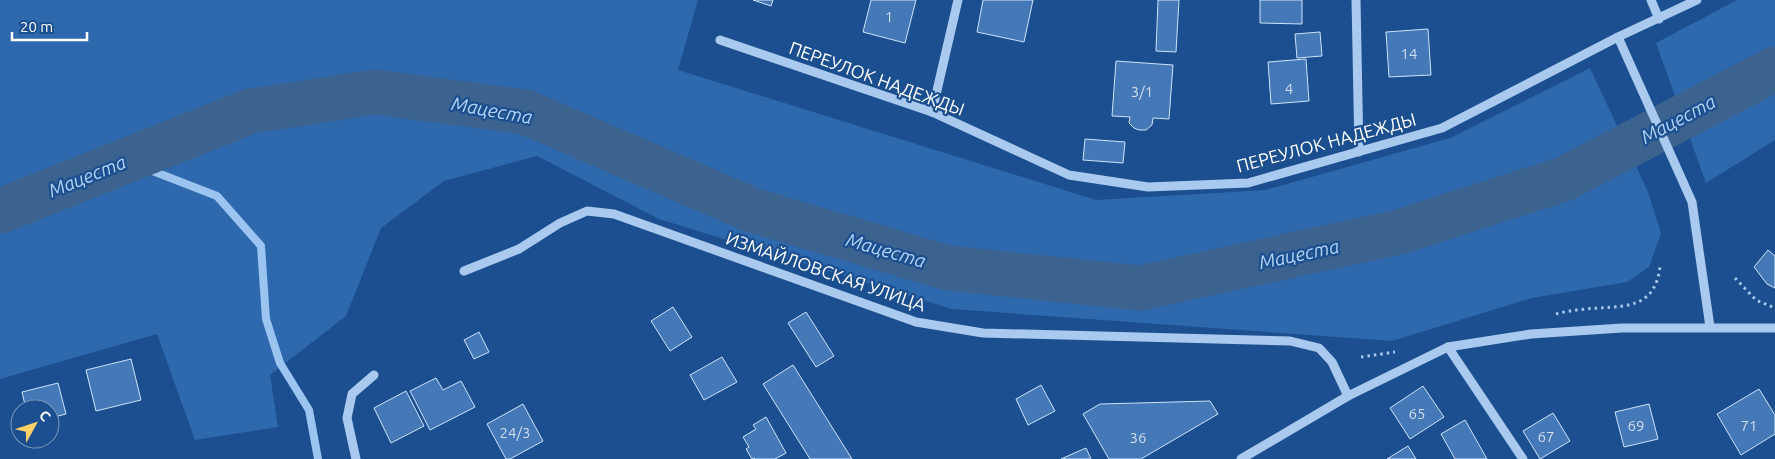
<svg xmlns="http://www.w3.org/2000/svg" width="1775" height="459" font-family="Ubuntu,sans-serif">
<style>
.green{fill:#2e69ad}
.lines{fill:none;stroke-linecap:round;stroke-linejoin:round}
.stream{stroke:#9cc4f0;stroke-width:8}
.river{stroke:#3c6290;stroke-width:45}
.building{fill:#4478b7;stroke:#cfe3fa}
.path{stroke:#a9c9ee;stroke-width:3;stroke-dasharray:2.5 4;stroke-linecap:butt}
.minor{stroke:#a9c9ee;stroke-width:9}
.labels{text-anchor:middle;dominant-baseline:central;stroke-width:4.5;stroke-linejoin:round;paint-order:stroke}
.number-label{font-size:15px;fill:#d0dded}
.street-label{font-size:18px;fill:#fff;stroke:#1b4f8f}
.water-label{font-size:19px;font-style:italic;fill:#b5d3f5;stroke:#1b4f8f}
</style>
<rect width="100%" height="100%" fill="#1b4f8f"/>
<g class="green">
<path d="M0 0H698L678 70 1096 200 1266 190 1450 138 1590 68 1648 192 1661 233 1649 267 1627 282 1532 298 1392 341 952 309 659 219 537 156 444 181 381 228 346 316 270 375 278 427 195 440 157 334 0 379Z"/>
<path d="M1737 0H1775V140L1706 183 1656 43Z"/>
</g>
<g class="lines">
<path class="stream" d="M51 190 150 170 217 196 261 246 266 319 280 363 309 410 318 459"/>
<path class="river" d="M0 211 251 111 375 92 525 112 752 210 948 268 1140 288 1399 232 1564 179 1775 69"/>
</g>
<g class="building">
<path d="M753 0H773L771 6Z"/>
<path d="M871 0H916L905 43 863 32Z"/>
<path d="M983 0H1033L1024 42 977 32Z"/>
<path d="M1158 0H1179L1176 52 1156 51Z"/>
<path d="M1260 0H1302V24L1260 23Z"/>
<path d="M1428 29 1431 75 1389 77 1386 32Z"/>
<path d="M1320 32 1322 56 1297 58 1295 34Z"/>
<path d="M1306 59 1309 101 1271 104 1268 62Z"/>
<path d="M1116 61 1173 65 1169 119 1153 118 1152 125 1146 130H1139L1134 128 1129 123 1130 117 1112 116Z"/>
<path d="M1085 139 1125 142 1123 163 1083 160Z"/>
<path d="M1768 250 1775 256V288L1767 284 1754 267Z"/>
<path d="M673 307 692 337 670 351 651 321Z"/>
<path d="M806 312 834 356 816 367 788 323Z"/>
<path d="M479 332 489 352 474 359 464 340Z"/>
<path d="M722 357 737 382 704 400 690 375Z"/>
<path d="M131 359 141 400 96 411 86 370Z"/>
<path d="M793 365 852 459H810L763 384Z"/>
<path d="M436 378 443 390 461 381 475 407 430 430 410 391Z"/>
<path d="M58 383 66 414 50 418V409H26L22 392Z"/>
<path d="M1041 385 1055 411 1028 425 1016 399Z"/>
<path d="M1423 386 1444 417 1410 439 1390 408Z"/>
<path d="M1759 389 1775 415V434L1741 455 1717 414Z"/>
<path d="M406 391 424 426 391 443 374 408Z"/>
<path d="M1210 401 1218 414 1141 459H1109L1083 414 1100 404Z"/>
<path d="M523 404 543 441 510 459H506L487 424Z"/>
<path d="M1649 404 1658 439 1624 447 1615 412Z"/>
<path d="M1553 413 1570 441 1540 459 1523 431Z"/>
<path d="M766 417 786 453 775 459H755L754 458 752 459 746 449 749 447 743 437 756 429 753 425Z"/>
<path d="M1465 420 1487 459H1455L1441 434Z"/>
<path d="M1408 446 1416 459H1387Z"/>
<path d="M1086 448 1091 459H1061Z"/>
</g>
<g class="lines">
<g class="path">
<path d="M1735 278 1756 300 1775 308"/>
<path d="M1556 314C1570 310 1585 309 1599 308 1632 306 1655 305 1660 267"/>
<path d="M1361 357 1395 352"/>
</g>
<g class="minor">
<path d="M1356 0 1359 152"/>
<path d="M1651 0 1659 19"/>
<path d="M1618 37 1692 202 1710 327"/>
<path d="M720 40 932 112 1069 175 1148 187 1248 183 1442 128 1618 37 1697 0"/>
<path d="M932 112 958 0"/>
<path d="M464 271 519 249 560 223 587 211 614 214 916 322 983 333 1290 341 1319 348 1332 362 1348 396"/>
<path d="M1448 347 1523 459"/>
<path d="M356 459 347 418 352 394 374 375"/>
<path d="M1241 459 1348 396 1448 347 1531 334 1622 328H1775"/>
</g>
</g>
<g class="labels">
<g class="number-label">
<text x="889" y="16">1</text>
<text x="1409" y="53">14</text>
<text x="1289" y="88">4</text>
<text x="1142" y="91">3/1</text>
<text x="1417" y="413">65</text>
<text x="1636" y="425">69</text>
<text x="1749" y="425">71</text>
<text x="515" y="432">24/3</text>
<text x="1546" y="436">67</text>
<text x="1138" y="437">36</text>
</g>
<g class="street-label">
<text transform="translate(877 78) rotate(20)">ПЕРЕУЛОК НАДЕЖДЫ</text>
<text transform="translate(1326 142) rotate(-15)">ПЕРЕУЛОК НАДЕЖДЫ</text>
<text transform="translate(826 271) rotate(19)">ИЗМАЙЛОВСКАЯ УЛИЦА</text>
</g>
<g class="water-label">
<text transform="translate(492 110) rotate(10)">Мацеста</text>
<text transform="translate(1678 119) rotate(-28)">Мацеста</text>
<text transform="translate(87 176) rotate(-22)">Мацеста</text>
<text transform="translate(886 250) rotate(16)">Мацеста</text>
<text transform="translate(1299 254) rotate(-12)">Мацеста</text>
</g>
</g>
<g transform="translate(35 424) rotate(50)"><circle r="24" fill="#1b4f8f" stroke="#7695bc"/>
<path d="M0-4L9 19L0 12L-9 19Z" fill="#ffd166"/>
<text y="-8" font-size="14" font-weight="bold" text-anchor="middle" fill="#ffffff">С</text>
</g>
<path d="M12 32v8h75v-8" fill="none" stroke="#ffffff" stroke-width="2.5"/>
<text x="20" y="32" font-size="15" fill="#ffffff" stroke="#1b4f8f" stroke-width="4" paint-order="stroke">20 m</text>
</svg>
